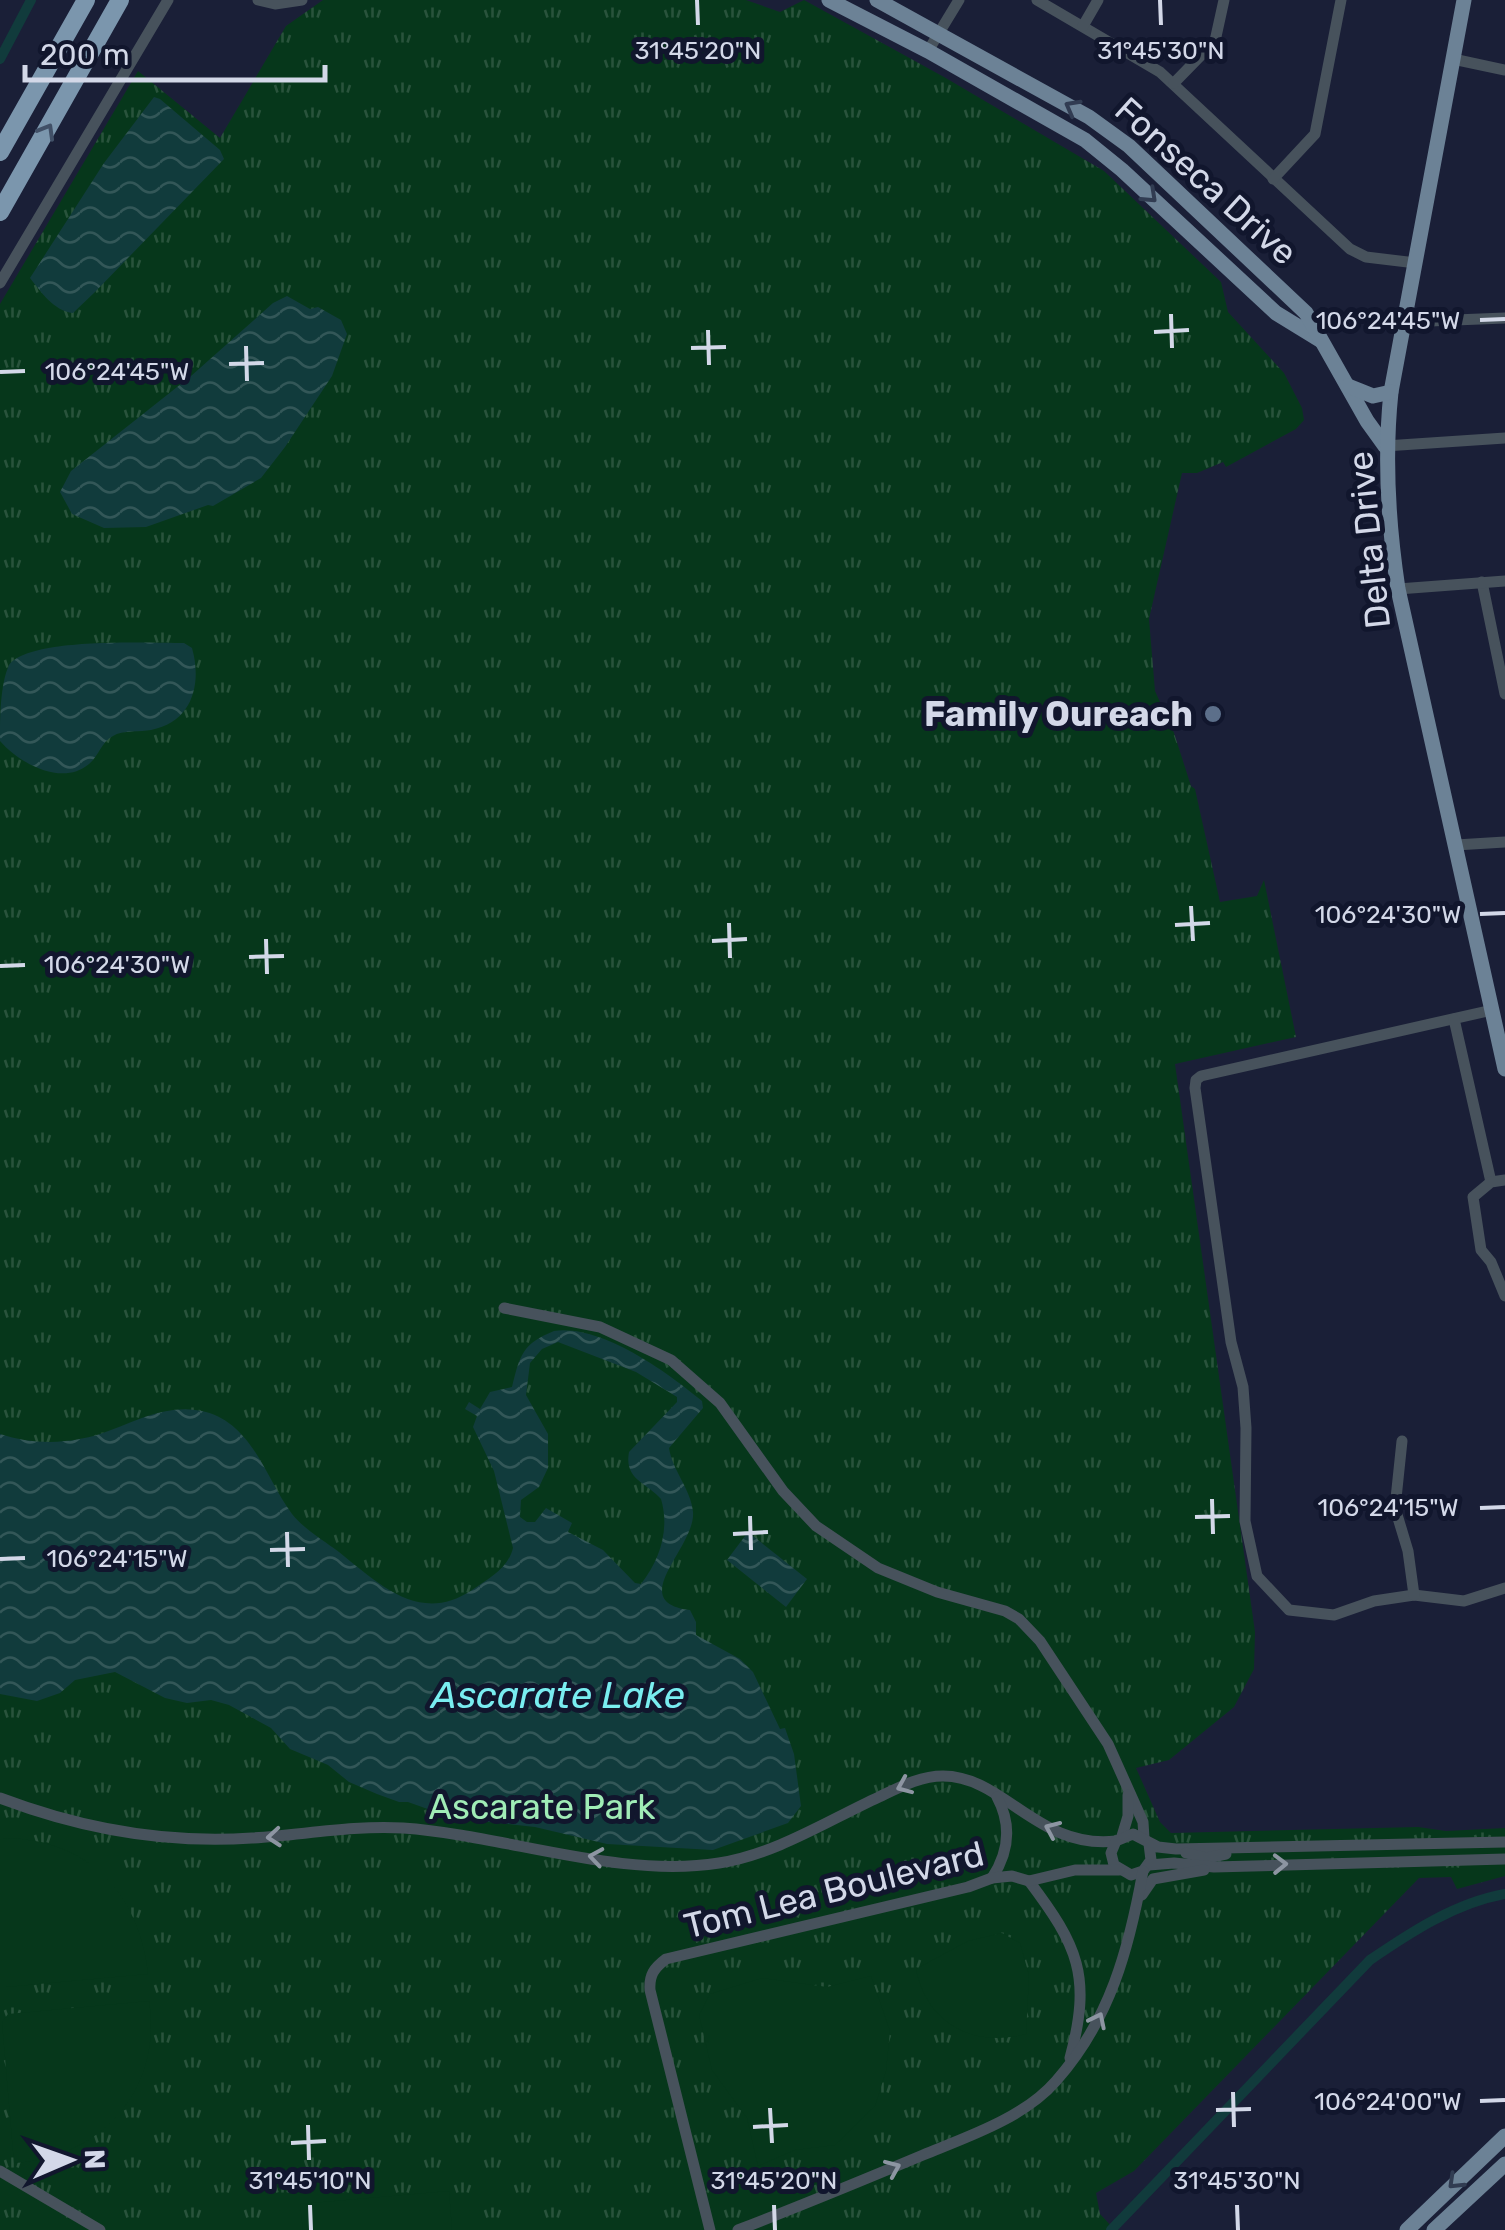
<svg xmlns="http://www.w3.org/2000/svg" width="1505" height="2230" font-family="Rubik,sans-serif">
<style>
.grass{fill:url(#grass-tufts)}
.garden{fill:#06371b}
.water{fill:url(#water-waves);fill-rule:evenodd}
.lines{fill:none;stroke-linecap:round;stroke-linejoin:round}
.canal{stroke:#113b3c;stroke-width:10}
.minor{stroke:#47525c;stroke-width:11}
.major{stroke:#6c8296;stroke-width:15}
.highway{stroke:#7b96ad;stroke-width:18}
.oneway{stroke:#313c52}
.oneway2{stroke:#415067}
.oneway3{stroke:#8d95a2}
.ticks{fill:none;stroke:#d3d8e8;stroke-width:4}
.service-dot{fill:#5c6f8a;stroke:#11162d;stroke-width:4}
.labels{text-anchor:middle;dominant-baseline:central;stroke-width:10;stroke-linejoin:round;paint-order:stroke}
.street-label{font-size:35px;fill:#d3d8e8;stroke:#11162d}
.poi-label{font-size:35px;font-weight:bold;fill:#d3d8e8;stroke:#11162d;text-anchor:end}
.park-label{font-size:35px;fill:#a0ecb6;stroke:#11162d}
.water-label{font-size:38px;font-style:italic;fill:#79edf0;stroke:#11162d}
.ticks-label{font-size:25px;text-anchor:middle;fill:#d3d8e8;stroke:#11162d;stroke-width:10;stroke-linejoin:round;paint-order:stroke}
</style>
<defs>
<pattern id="grass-tufts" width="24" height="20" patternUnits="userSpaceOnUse" patternTransform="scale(2.5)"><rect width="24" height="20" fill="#06371b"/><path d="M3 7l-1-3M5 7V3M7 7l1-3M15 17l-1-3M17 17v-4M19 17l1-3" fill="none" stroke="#29533c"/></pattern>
<pattern id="water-waves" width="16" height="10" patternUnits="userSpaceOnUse" patternTransform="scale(2.5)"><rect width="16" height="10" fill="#113b3c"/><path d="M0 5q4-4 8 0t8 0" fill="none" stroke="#335758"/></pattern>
</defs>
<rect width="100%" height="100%" fill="#1a1f37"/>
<path class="grass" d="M323 0H746L780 12 804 0 944 77 1104 171 1221 282 1228 312 1284 373 1302 408 1304 420 1296 429 1226 467 1223 462 1197 473H1182L1149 619 1155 691 1174 733 1191 786 1195 789 1220 902 1257 896 1264 880 1296 1037 1175 1064 1255 1632 1254 1669 1234 1707 1169 1760 1136 1768 1160 1822 1171 1833 1418 1827 1446 1831 1505 1828V1876L1457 1889 1451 1877 1419 1878 1134 2171 1096 2193 1100 2214 1115 2230H0V304L138 71 220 138 286 26Z"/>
<g class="garden">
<path d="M0 1838C85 1837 139 1891 148 1974L6 1987 0 1982Z"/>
<path d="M1002 1933 1020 1943 1029 1975 1026 2034C973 2048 927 2024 916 1969L968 1941Z"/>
<path d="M871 1976 890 2031 886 2071 875 2106 835 2145 795 2150 758 2166 747 2118 712 2070 699 2015 710 1994 762 1978 827 1987Z"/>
<path d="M149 2001C163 2089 101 2158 14 2163L2 2022 8 2014Z"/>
<path d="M449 2191 452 2230H303L300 2204Z"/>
</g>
<g class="water">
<path d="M154 97 160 99 220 150 224 159 95 292 73 313C54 311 41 292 30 278L104 163Z"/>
<path d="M287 296 310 309 318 307 341 320 347 334 332 376 285 447 261 478 213 506 208 505 146 527 104 528 72 514 60 492 71 471 191 376 273 303Z"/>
<path d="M184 643 192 648C202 683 193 722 151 730 141 732 122 730 113 736 101 742 99 756 89 764 62 787 19 763 0 741 0 718 0 685 9 665 29 637 149 643 184 643Z"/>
<path d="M554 1331C601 1324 667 1372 702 1401L703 1408 669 1448C672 1470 691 1489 693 1512 696 1547 624 1602 690 1610L696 1622V1635L740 1659 753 1672 780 1729 785 1728 794 1754 801 1806 788 1823 713 1850 607 1844 535 1827 453 1818 408 1802H399L377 1794 349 1782 328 1765 290 1749 271 1728 229 1705 211 1700 187 1703 165 1698 115 1672 75 1680 60 1693 37 1701 0 1694V1434C36 1446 76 1444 111 1430 143 1418 171 1403 206 1412 253 1425 266 1479 292 1514 305 1530 323 1540 339 1552 379 1584 420 1625 472 1590 488 1579 508 1569 513 1548L494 1471 473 1427 477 1416 465 1409 469 1402 480 1409 490 1392 512 1387C520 1355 522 1344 554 1331ZM558 1342 636 1372 677 1397V1402L629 1452C624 1480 646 1482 661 1499 670 1529 660 1560 641 1584L635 1583 603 1550 568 1532 572 1523 546 1508 535 1522H527L520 1517 521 1500 539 1487 548 1468V1434L526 1395 530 1363 542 1349Z"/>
<path d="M748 1532 807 1579 786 1607 727 1560Z"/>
</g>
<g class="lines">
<g class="canal">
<path d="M0 59 31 0"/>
<path d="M1111 2230 1370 1960C1411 1932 1455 1903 1505 1894"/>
</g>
<g class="minor">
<path d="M258 0 275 4 302 0"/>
<path d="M1037 0 1160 72 1350 249 1366 257 1416 263"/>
<path d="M1083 26 1098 0"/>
<path d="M928 51 959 0"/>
<path d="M1453 59 1505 70"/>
<path d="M1174 83 1215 41 1224 0"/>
<path d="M1273 179 1315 134 1341 0"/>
<path d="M0 283 168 0"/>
<path d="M1405 322 1505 318"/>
<path d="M1385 446 1505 438"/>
<path d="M1482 582 1505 694"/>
<path d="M1398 589 1505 581"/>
<path d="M1456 845 1505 842"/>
<path d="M1492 1010 1201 1076 1196 1080 1195 1088 1231 1342 1243 1387 1246 1428 1245 1521 1257 1576 1289 1610 1334 1615 1374 1601 1414 1595 1464 1601 1505 1588"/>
<path d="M1454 1019 1491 1182"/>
<path d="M1505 1180 1491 1182 1473 1197 1481 1250 1491 1262 1505 1296"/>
<path d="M504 1308 600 1327 671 1360 720 1403 783 1491 816 1526 878 1568 937 1592 1005 1611 1019 1619 1040 1641 1108 1744 1143 1822 1144 1838"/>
<path d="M1402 1441 1395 1508 1408 1551 1414 1595"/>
<path d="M0 1798C82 1829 165 1844 252 1838 302 1835 353 1825 403 1828 504 1835 619 1879 719 1863 776 1854 827 1821 879 1797 900 1787 920 1776 943 1776 1004 1776 1038 1850 1116 1841"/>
<path d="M1122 1836 1128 1816V1795"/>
<path d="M1149 1844 1151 1860 1143 1871 1131 1875 1114 1865 1111 1853 1116 1841 1133 1834 1158 1847 1176 1849 1505 1842"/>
<path d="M1186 1853 1207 1858 1226 1854"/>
<path d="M1149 1865 1174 1863 1214 1867 1505 1859"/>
<path d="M992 1878C1009 1852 1012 1825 997 1797"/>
<path d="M1029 1881C1078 1946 1092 1976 1070 2058"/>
<path d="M1142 1895 1153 1879 1204 1870"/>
<path d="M0 2171 100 2230"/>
<path d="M710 2230 650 1990C649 1975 654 1968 666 1959L968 1887 992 1878 1012 1876 1029 1881 1075 1870H1119"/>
<path d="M738 2230C800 2206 861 2181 923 2155 967 2137 1024 2118 1056 2081 1110 2020 1129 1949 1143 1871"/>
</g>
<g class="major">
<path d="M829 0 928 51 1085 140 1122 170 1276 313 1320 340"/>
<path d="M877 0 1089 117 1129 146 1306 313 1367 421 1385 446"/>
<path d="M1464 0 1391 392C1384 459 1388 523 1398 589L1505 1069"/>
<path d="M1348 386 1373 396 1391 392"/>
<path d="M1407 2230 1505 2136"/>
<path d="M1434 2230 1505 2164"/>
</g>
<g class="highway">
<path d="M0 152 86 0"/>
<path d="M0 212 120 0"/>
</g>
</g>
<defs><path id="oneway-chevron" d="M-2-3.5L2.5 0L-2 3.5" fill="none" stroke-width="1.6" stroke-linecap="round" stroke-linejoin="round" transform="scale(2.5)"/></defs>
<g class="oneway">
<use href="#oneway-chevron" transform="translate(1072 107) rotate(-151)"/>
<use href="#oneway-chevron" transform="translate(1150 196) rotate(43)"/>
<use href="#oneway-chevron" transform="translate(1455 2182) rotate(136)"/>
</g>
<use class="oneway2" href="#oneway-chevron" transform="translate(47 131) rotate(-60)"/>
<g class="oneway3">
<use href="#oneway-chevron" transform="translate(904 1786) rotate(157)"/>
<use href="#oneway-chevron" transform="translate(1052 1829) rotate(-156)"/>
<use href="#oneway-chevron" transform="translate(274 1837) rotate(175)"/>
<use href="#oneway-chevron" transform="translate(596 1857) rotate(-171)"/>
<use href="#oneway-chevron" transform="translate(1280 1864) rotate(-1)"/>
<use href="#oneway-chevron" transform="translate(1098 2020) rotate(-64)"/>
<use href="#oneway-chevron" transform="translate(893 2168) rotate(-23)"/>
</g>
<path class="ticks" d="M697 0 698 25M1160 0 1161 25M1171 314 1172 348M1480 320 1505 319M708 330 709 365M1154 332 1189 330M246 346 247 381M691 348 726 347M229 364 264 363M0 372 25 371M1191 906 1193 941M1480 914 1505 913M729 923 730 958M1175 925 1210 923M266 939 267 974M712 941 747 939M249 957 284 956M0 966 25 965M1212 1499 1213 1534M1480 1508 1505 1507M750 1516 751 1550M1195 1517 1230 1516M287 1532 288 1567M733 1534 768 1532M270 1550 305 1549M0 1559 25 1558M1233 2092 1234 2127M1480 2101 1505 2100M770 2108 772 2143M1216 2110 1251 2109M308 2125 309 2160M753 2127 788 2125M291 2143 326 2141M310 2205 311 2230M774 2205 775 2230M1237 2205 1238 2230"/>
<circle class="service-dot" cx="1213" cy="714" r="10"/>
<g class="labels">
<g class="street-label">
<text transform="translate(1206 181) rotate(42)">Fonseca Drive</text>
<text transform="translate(1369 540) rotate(-96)">Delta Drive</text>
<text transform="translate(834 1890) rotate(-14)">Tom Lea Boulevard</text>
</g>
<g class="poi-label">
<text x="1193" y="714">Family Oureach</text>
</g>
<g class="park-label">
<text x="542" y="1807">Ascarate Park</text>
</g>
<g class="water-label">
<text x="558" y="1695">Ascarate Lake</text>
</g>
</g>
<g class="ticks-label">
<text x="698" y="59">31°45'20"N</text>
<text x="1161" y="59">31°45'30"N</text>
<text x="1388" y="329">106°24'45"W</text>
<text x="117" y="380">106°24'45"W</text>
<text x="1388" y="923">106°24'30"W</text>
<text x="117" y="973">106°24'30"W</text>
<text x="1388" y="1516">106°24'15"W</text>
<text x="117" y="1567">106°24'15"W</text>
<text x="1388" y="2110">106°24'00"W</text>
<text x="310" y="2189">31°45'10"N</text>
<text x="774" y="2189">31°45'20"N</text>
<text x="1237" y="2189">31°45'30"N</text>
</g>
<g transform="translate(70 2160) rotate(88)" stroke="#11162d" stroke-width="8" paint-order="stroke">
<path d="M0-8L18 38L0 25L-18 38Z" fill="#d3d8e8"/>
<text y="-15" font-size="28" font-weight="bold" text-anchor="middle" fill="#d3d8e8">N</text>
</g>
<path d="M25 65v15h300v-15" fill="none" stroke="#d3d8e8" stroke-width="5"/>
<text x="40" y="65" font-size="30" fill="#d3d8e8" stroke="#11162d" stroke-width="8" paint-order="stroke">200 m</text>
</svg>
